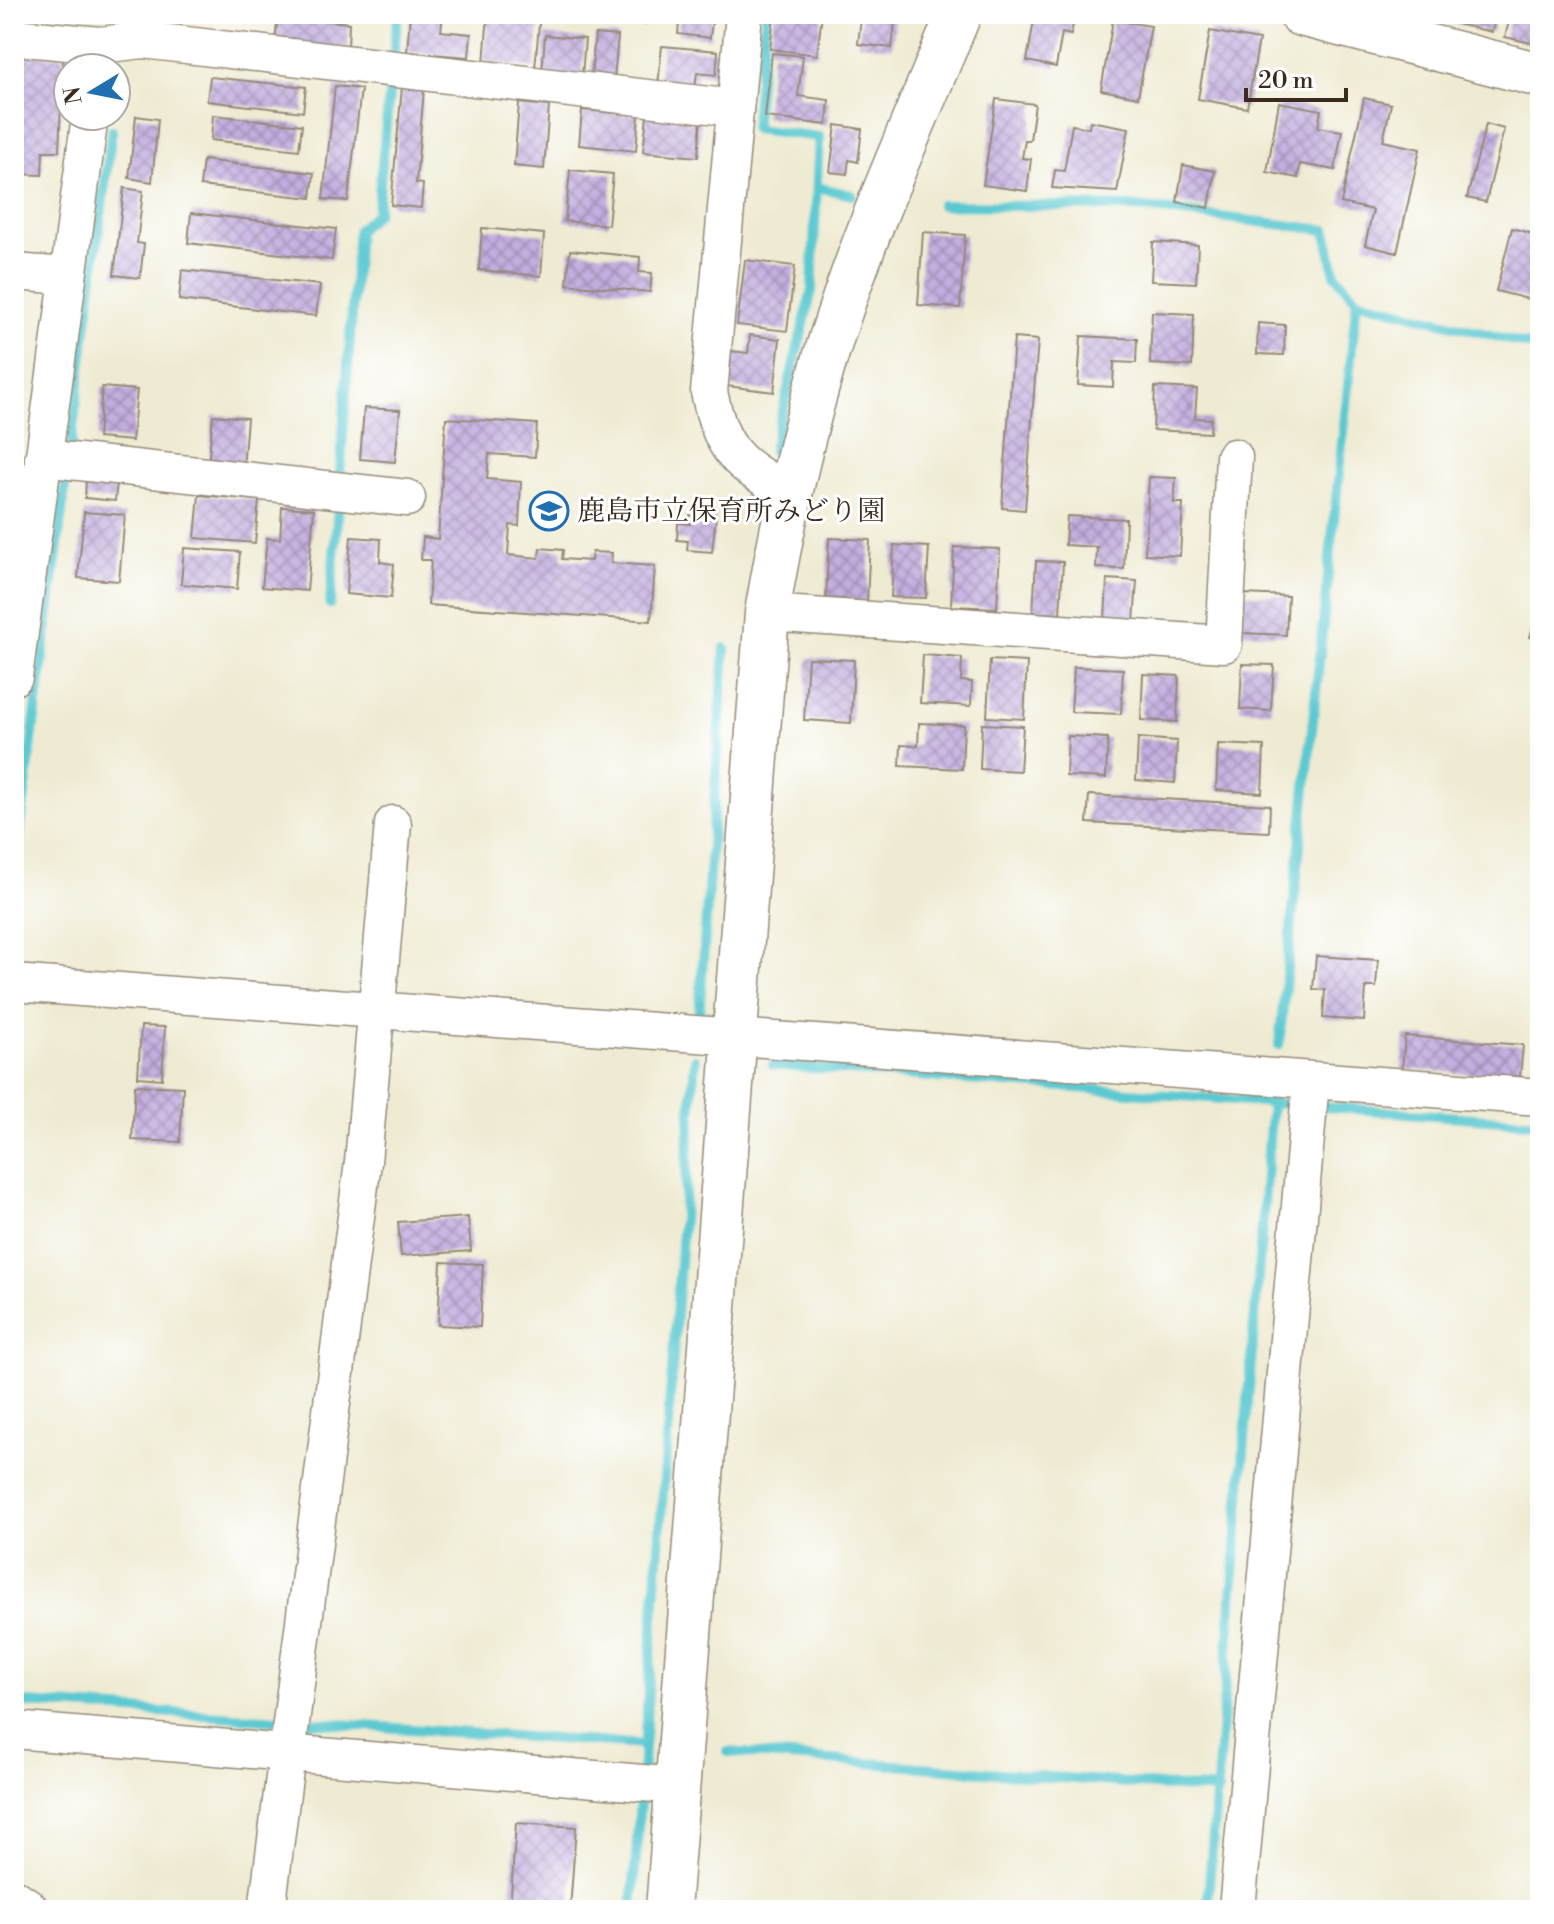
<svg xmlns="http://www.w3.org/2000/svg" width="1554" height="1924" font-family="'Libre Bodoni','Noto Serif JP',serif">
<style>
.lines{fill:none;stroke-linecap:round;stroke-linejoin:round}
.stream{stroke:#5cc9d2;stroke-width:10}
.building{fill:url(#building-cross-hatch)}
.street-casing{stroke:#958a78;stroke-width:39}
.secondary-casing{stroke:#958a78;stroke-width:47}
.highway-casing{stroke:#958a78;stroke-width:47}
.street{stroke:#fff;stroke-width:36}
.secondary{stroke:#fff;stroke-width:44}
.highway{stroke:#fff;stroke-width:44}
.labels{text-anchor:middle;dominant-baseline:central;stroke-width:6;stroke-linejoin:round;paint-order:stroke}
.poi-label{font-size:28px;fill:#3b2a1e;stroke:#fff;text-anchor:start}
</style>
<defs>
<pattern id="building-cross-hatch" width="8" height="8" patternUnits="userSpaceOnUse" patternTransform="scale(2)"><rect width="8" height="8" fill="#c3afe0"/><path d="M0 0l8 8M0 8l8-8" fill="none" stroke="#a08fb5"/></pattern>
</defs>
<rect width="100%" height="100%" fill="#fff"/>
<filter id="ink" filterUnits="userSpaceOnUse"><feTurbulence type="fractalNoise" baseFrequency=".0125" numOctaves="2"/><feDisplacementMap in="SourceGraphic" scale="16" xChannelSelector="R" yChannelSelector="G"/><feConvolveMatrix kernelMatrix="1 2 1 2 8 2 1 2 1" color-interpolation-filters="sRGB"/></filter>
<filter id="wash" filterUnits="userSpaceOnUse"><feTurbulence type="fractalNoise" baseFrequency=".006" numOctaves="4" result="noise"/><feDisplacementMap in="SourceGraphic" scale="32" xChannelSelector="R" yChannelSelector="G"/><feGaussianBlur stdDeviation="1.8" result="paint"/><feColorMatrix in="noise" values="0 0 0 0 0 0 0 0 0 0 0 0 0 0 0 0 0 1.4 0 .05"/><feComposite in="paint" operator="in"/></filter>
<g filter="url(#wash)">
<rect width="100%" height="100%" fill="#efebd3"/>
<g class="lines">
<g class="stream">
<path d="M766 14 754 129 819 137 812 290 773 451"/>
<path d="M394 50 398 14"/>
<path d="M817 187 852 195"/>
<path d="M941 205 1137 207 1326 230 1335 274 1357 300 1540 348"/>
<path d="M340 475 358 230 377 213 390 86"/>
<path d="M330 604 338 509"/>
<path d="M14 878 112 130"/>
<path d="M699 1017 725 648"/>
<path d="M1279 1045 1357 300"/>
<path d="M773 1065 1540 1123"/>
<path d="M14 1702 644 1745"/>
<path d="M728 1752 1218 1790"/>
<path d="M632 1910 695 1059"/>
<path d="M1207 1910 1272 1102"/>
</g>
</g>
<g id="blocks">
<g class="building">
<path d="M278 14H330L329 21 349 23 348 48 275 42Z"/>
<path d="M410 14H443L441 31 471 34 469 57 407 52Z"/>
<path d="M488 14H540L535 68 484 63Z"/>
<path d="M620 14H646L645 24 620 20Z"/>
<path d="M680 14H713L710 38 678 34Z"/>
<path d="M774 14H822L817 55 770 49Z"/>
<path d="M847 14H896L892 48 858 44 861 18Z"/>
<path d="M1035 14H1075L1071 35 1062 33 1056 67 1027 61Z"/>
<path d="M1449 14H1496L1492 32 1448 22Z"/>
<path d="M1511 14H1540V45L1505 37Z"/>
<path d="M1113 20 1151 26 1138 97 1101 90Z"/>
<path d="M1210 31 1259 40 1247 108 1198 99Z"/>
<path d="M595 34 618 36 614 80 591 78Z"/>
<path d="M545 35 585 39 582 76 542 73Z"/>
<path d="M662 46 718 51 716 75 697 73 695 89 658 86Z"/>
<path d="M772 53 803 56 798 96 829 100 827 125 765 117Z"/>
<path d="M14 54 63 57 59 151H43L42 175 14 174Z"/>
<path d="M210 77 306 87 303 112 207 101Z"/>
<path d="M335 86 361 89 348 201 323 199Z"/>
<path d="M402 87 424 89 416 183 423 184 421 208 391 205Z"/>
<path d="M1364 98 1391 104 1383 141 1420 149 1397 253 1365 245 1373 210 1341 203Z"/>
<path d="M996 99 1035 104 1030 140H1025L1022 158 1031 159 1027 191 983 185Z"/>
<path d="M1279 102 1321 110 1318 127 1342 131 1335 170 1300 164 1298 178 1267 172Z"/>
<path d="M519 103 549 106 544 169 514 166Z"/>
<path d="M582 110 639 115 636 151 579 145Z"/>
<path d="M213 115 302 125 299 150 211 140Z"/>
<path d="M647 115 701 120 698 157 643 152Z"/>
<path d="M136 116 158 119 152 182 129 178Z"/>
<path d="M1090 121 1129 128 1117 192 1052 188 1055 170 1064 171 1072 125 1089 128Z"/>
<path d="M1486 124 1504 129 1486 202 1467 198Z"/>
<path d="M836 125 862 129 858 162 849 160 847 174 830 172Z"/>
<path d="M203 160 314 173 311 198 200 186Z"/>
<path d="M1183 165 1215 171 1209 208 1177 202Z"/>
<path d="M570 170 613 174 608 225 565 221Z"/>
<path d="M124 188 143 191 137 243 144 244 140 278 114 275Z"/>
<path d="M191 213 336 229 332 260 188 243Z"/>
<path d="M482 228 544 234 541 276 479 270Z"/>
<path d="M1512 228 1540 236V302L1496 291Z"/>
<path d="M923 232 965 235 960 308 918 305Z"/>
<path d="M1153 242 1198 245 1196 283 1151 281Z"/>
<path d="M570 250 640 257 639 272 652 273 650 292 567 284Z"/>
<path d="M745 260 795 266 787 331 737 325Z"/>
<path d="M182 270 320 285 316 316 179 300Z"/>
<path d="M1152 312 1194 314 1192 366 1150 364Z"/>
<path d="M1258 323 1285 325 1284 355 1257 354Z"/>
<path d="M750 335 780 339 774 392 726 386 730 351 748 353Z"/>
<path d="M1081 336 1137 339 1136 363 1114 362 1113 387 1078 385Z"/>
<path d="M1014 338 1038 340 1025 510 1002 508Z"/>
<path d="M102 387 137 390 132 441 98 438Z"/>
<path d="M1155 387 1197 389 1195 418 1211 419 1210 433 1153 430Z"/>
<path d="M364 408 400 410 395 462 360 459Z"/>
<path d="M213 415 247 418 243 469 208 466Z"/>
<path d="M446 418 537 424 535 457 489 454 487 479 521 482 519 526 510 525 508 555 539 558 540 548 563 550 562 559 591 561 592 552 612 553 611 563 655 566 651 621 428 605 431 560H421L423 537 438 539Z"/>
<path d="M1149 477 1176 478 1174 503H1183L1180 556 1145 554Z"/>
<path d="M86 479 117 482 115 501 85 498Z"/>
<path d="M199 495 259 500 255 543 195 538Z"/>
<path d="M282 507 314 509 307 591 262 587 267 538 280 539Z"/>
<path d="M84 512 125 515 119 581 78 578Z"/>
<path d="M690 515 716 516 712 552 687 550 688 541 677 540 678 523 690 524Z"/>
<path d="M1067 516 1126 519 1124 569 1096 568 1097 547 1065 545Z"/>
<path d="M351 537 381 539 380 562 394 564 391 598 346 594Z"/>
<path d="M829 538 870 540 867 601 826 598Z"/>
<path d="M894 545 929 547 926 598 891 597Z"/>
<path d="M954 547 1000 549 997 608 951 606Z"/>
<path d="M184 548 240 552 237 589 181 584Z"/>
<path d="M1036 561 1063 562 1060 614 1033 613Z"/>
<path d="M1107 579 1137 581 1134 622 1105 621Z"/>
<path d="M1244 594 1288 596 1286 635 1243 633Z"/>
<path d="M1536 617 1540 618V640L1530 637Z"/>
<path d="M923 655 962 658 961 681 972 682 971 706 920 703Z"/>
<path d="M808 658 854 660 851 723 804 720Z"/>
<path d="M990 660 1027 662 1024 719 987 717Z"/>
<path d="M1242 664 1274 665 1271 711 1240 709Z"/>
<path d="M1074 667 1123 669 1121 714 1071 712Z"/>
<path d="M1143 674 1179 676 1177 722 1141 720Z"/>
<path d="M919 723 964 725 962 769 900 766 901 745 918 746Z"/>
<path d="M982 724 1023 726 1020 771 980 769Z"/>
<path d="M1068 736 1108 738 1106 778 1066 776Z"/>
<path d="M1138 738 1177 741 1175 783 1136 780Z"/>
<path d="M1218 744 1264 746 1262 793 1216 790Z"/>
<path d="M1089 795 1270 805 1269 832 1087 823Z"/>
<path d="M1316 956 1378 960 1376 987H1366L1364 1021 1323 1018 1325 990 1313 989Z"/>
<path d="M141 1026 165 1027 162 1079 138 1077Z"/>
<path d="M1405 1036 1523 1045 1520 1077 1402 1069Z"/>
<path d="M135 1085 183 1087 180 1142 132 1140Z"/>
<path d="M468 1217 471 1251 401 1256 398 1222Z"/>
<path d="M441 1262 483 1264 480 1327 438 1325Z"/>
<path d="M516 1823 576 1827 570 1910H510Z"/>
</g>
</g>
</g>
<g filter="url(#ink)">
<use href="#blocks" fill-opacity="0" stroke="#958a78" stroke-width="2"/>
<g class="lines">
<g class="street-casing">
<g id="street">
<path d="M744 14 709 392C722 451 736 464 788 491"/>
<path d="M14 37 100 45 143 40 147 14"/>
<path d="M143 40 735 108"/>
<path d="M14 272 68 276"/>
<path d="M43 458 407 498"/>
<path d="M767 613 1224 644 1234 457"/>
<path d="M14 677 90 116"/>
<path d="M14 983 1540 1097"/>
<path d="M14 1730 678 1786"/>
<path d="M267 1910 363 1162 393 824"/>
<path d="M1237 1910 1311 1082"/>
</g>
</g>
<g class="secondary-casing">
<g id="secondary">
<path d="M1301 14 1540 75"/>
<path d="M668 1910 767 613C783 519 803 427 832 336 867 226 915 120 959 14"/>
</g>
</g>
<g class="highway-casing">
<path id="highway" d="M14 1902 26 1910"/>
</g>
<use href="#street" class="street"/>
<use href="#secondary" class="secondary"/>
<use href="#highway" class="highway"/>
</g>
</g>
<defs>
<g id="school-ring" transform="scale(2)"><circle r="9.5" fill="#fff" stroke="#1f6fb2" stroke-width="1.5"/><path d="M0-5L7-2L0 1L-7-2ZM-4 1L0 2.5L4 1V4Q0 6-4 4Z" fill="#1f6fb2"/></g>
</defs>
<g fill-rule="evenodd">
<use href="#school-ring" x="549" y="511"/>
</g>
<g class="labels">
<g class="poi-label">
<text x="577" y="511">鹿島市立保育所みどり園</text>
</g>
</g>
<rect width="1554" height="1924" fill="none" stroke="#fff" stroke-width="48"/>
<g transform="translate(92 92) rotate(260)"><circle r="38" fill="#ffffff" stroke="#b1aaa5" stroke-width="2"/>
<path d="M0-6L14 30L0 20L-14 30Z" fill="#1f6fb2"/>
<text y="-12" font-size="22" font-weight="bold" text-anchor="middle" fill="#3b2a1e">N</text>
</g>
<path d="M1246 88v12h100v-12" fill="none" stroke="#3b2a1e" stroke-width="4"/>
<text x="1258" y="88" font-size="24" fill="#3b2a1e" stroke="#ffffff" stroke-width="6" paint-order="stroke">20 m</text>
</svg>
